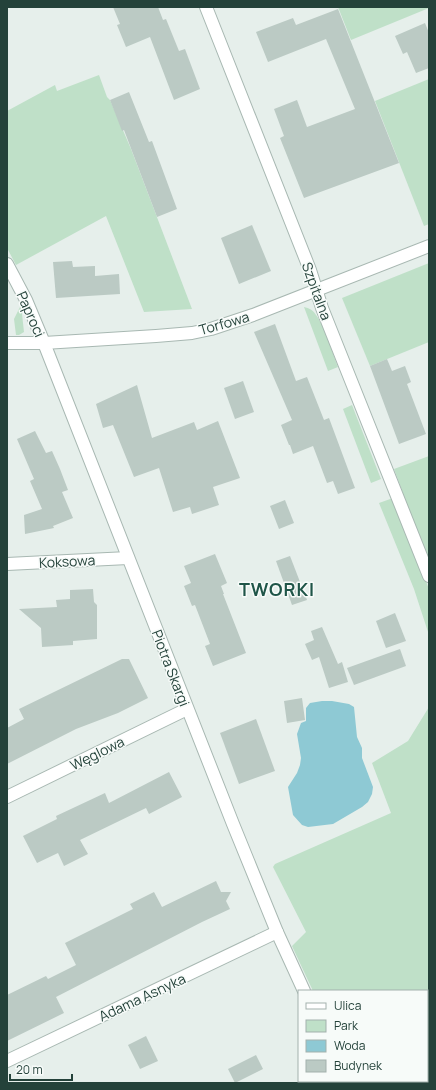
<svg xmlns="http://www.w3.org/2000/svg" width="436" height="1090" font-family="Manrope,sans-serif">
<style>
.green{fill:#bfe0c8}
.water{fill:#8ec9d4}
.building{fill:#bbcac4}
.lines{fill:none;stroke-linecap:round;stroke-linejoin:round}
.street-casing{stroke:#a8b8b2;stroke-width:14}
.street{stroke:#fff;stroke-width:12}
.labels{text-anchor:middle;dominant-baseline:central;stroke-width:3;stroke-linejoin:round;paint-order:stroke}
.street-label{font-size:14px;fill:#24423a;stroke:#f7fbf9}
.district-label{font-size:18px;font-weight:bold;letter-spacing:1px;fill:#1f5548;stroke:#f7fbf9}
</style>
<rect width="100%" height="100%" fill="#e6efeb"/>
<g class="green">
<path d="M338 7H429V8L351 40Z"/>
<path d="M99 75 107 97 110 100 131 149 192 309 144 312 106 216 16 265 7 248V111L55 85 57 91Z"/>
<path d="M429 79V224L424 226 375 101Z"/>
<path d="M429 263V342L370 366 342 298Z"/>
<path d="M21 305 24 332 19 335H16L14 319Z"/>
<path d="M304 307C309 308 313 310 316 315 324 325 333 354 338 367L328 371Z"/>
<path d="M352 405 381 479 371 483 343 409Z"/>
<path d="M429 456V563L401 494 403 493 394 469Z"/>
<path d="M393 498 429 589V635L414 589 379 503Z"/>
<path d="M429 707V1083H357L356 1081H427V991H313L292 946 306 932 273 867 275 864 391 813 372 763 408 741Z"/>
</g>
<path class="water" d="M322 701H332L349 704 354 707 357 737 362 748V758L373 787 372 794 368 802 362 807 333 824 308 827 302 825 293 815 288 787 297 773 300 765 301 758 297 734 301 723 306 721V708L310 703Z"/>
<g class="building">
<path d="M113 7H158L163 20 166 19 179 51 185 49 200 89 174 100 150 37 126 47 117 25 120 24Z"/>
<path d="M338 9 399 163 304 198 280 138 284 136 274 109 297 100 307 127 355 109 326 39 268 62 256 32 293 18 296 25Z"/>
<path d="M425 23 429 33V68L416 73 407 52 403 54 395 36Z"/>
<path d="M129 92 149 142 152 141 177 209 157 217 124 130 122 131 110 100Z"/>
<path d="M252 225 271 271 239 284 221 238Z"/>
<path d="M72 261 73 267 95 266V276L119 274 120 294 56 298 53 262Z"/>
<path d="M275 324 296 381 307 377 324 420 329 418 355 488 338 494 333 481 327 483 313 446 293 454 290 445H289L281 425 292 420 254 332Z"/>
<path d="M387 359 392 371 405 366 411 382 407 384 426 434 399 444 370 366Z"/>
<path d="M243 381 254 412 235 419 224 388Z"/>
<path d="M137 385 152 438 194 422 197 430 218 421 240 478 213 487 219 505 192 514 190 507 173 512 159 468 134 477 113 425 103 428 96 404Z"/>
<path d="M35 431 46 453 52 451 60 469 68 490 62 492 73 518 53 526 54 528 25 534 24 515 42 509 30 481 34 479 17 439Z"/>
<path d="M285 500 294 523 279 529 270 506Z"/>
<path d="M215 554 227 583 221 586 224 594H223L246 653 213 666 205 646 210 644 195 605 192 606 184 586 191 583 184 566Z"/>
<path d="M290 556 307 600 292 605 276 561Z"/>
<path d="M93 589 94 602 97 605V639L73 641V645L42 647 41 628 19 609 57 607 56 600 70 599V590Z"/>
<path d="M395 613 406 641 386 648 376 621Z"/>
<path d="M322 627 338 664 342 662 348 682 329 688 319 657 312 660 305 644 314 640 311 631Z"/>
<path d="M400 649 406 666 354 685 347 668Z"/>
<path d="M122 659H129L148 698 118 713 76 729 7 764V728L24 719 19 709Z"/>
<path d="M302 698 305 720 287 723 284 701Z"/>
<path d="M256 719 275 771 239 784 220 733Z"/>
<path d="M169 772 182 797 149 814 146 808 80 840 88 854 64 866 58 853 37 863 23 836 57 819 56 816 105 793 109 803Z"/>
<path d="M216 881 221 892H231L226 901 230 909 202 922 56 997 64 1013 7 1041V995L46 976 48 979 76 965 65 943 133 909 130 904 154 892 162 907Z"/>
<path d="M146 1036 158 1061 140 1069 128 1045Z"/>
<path d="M256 1055 263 1069 235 1083 228 1069Z"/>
</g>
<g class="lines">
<g class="street-casing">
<g id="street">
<path d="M206 7 310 270 322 308 429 576"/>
<path d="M7 264 26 300 44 343 233 824 277 932 304 991"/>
<path d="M7 343H44L156 336 192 333 211 329 253 315 429 246"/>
<path d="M7 564 128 558"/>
<path d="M7 797 187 709"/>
<path d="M7 1061 277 932"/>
<path d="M347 1081 348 1083"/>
</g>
</g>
<use href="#street" class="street"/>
</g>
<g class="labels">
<g class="street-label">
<text transform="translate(317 291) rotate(70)">Szpitalna</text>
<text transform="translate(31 314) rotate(66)">Paproci</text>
<text transform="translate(224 323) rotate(-16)">Torfowa</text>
<text transform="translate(67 561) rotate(-3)">Koksowa</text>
<text transform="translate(171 668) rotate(69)">Piotra Skargi</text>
<text transform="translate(97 753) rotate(-26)">Węglowa</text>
<text transform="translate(142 997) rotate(-25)">Adama Asnyka</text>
</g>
<g class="district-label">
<text x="277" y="589">TWORKI</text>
</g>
</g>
<rect width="436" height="1090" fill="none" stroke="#24423a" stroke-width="16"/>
<rect x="298" y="990" width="130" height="92" fill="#f7fbf9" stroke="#a3b1ad"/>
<rect x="306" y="1003" width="20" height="6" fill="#ffffff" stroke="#a3b1ad"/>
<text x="334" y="1010" font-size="12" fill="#24423a">Ulica</text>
<rect x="306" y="1020" width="20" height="12" fill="#bfe0c8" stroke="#a3b1ad"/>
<text x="334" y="1030" font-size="12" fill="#24423a">Park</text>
<rect x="306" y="1040" width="20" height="12" fill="#8ec9d4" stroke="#a3b1ad"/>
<text x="334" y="1050" font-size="12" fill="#24423a">Woda</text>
<rect x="306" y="1060" width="20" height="12" fill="#bbcac4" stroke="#a3b1ad"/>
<text x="334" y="1070" font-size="12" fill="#24423a">Budynek</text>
<path d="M10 1074v6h62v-6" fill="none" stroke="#24423a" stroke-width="2"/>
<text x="16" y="1074" font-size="12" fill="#24423a" stroke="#f7fbf9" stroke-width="3" paint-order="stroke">20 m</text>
</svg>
